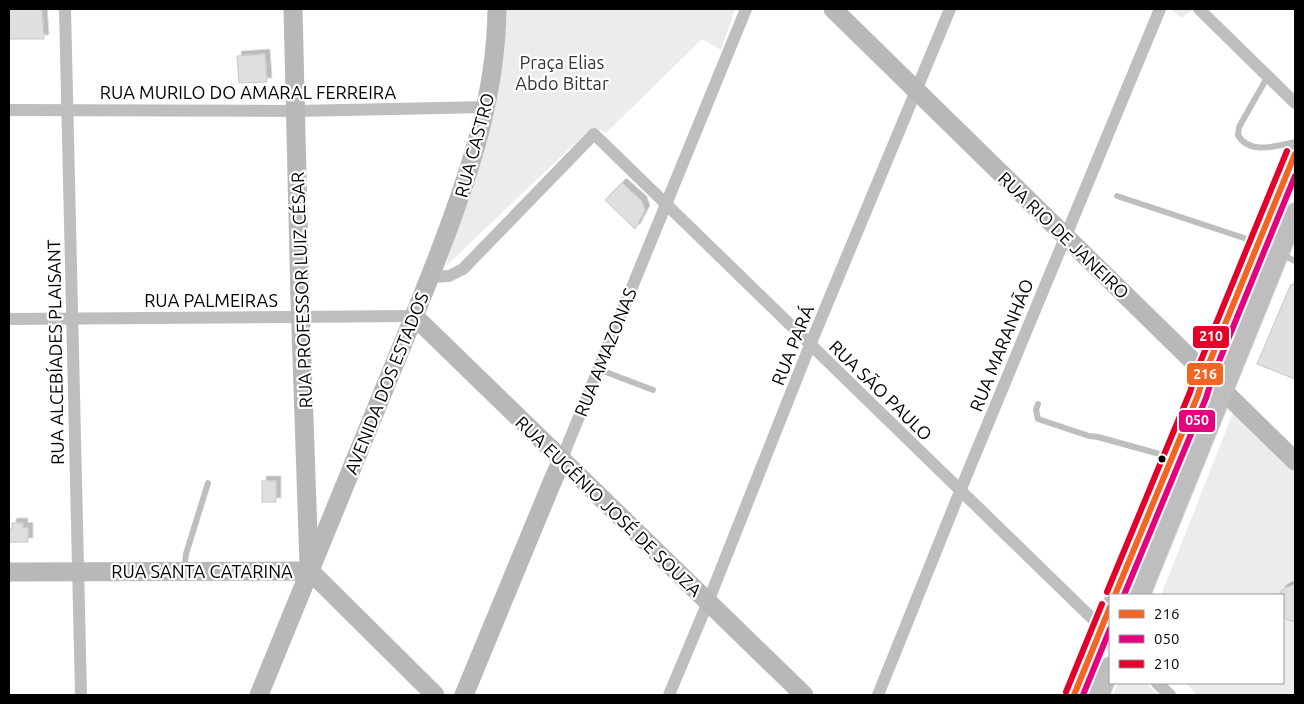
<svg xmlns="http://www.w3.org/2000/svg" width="1304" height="704" font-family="Ubuntu,sans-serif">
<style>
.green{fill:#ececec}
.building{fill:#dfdfdf;stroke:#c7c7c7;filter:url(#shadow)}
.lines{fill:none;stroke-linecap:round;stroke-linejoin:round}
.primary-casing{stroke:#dbdbdb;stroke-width:22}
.lane{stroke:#bebebe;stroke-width:6}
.street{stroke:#bebebe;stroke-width:12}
.secondary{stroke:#b8b8b8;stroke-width:19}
.primary{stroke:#bebebe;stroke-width:20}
.bus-1-casing{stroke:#fff;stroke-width:10}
.bus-2-casing{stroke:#fff;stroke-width:10}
.bus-3-casing{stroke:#fff;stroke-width:10}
.bus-1{stroke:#f26522;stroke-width:6}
.bus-2{stroke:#e5007d;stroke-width:6}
.bus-3{stroke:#e4002b;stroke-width:6}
.bus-dot{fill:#000;stroke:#fff;stroke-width:2}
.labels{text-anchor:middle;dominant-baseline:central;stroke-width:4.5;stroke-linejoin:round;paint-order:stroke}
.park-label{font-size:18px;fill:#333;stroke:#fff}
.street-label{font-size:18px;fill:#000;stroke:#fff}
.line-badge{stroke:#fff;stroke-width:2}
.badge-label{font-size:14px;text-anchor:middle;font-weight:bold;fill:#fff}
</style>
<defs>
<filter id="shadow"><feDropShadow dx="4.5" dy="-4.5" stdDeviation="0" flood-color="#0004"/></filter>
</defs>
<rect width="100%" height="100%" fill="#fff"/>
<g class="green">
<path d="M505 9H735L721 50 702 39 606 133 600 130 593 128 586 133 446 266 494 94Z"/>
<path d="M1170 9H1194L1182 18Z"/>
<path d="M1233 413 1295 472V695H1197L1186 683H1283V595H1161Z"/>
<path d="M1118 683H1146L1159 695H1113Z"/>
</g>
<g class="building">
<path d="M9 9H42L44 39H9Z"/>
<path d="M265 54 267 82 239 83 237 56Z"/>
<path d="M622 183 642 201 645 210 635 229 605 200Z"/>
<path d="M1291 284 1295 286V379L1257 364Z"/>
<rect x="262" y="481" width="14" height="21"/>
<path d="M12 523H23V528L28 527V542H9V529H12Z"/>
<path d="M1293 585 1295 586V621H1293L1288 620 1283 617V595H1279L1282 590 1287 587Z"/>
</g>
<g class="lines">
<g class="primary-casing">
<g id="primary">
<path d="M1115 595 1198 395 1205 373 1295 154"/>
<path d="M1140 595 1295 213"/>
<path d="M1074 695 1110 607"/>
<path d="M1099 695 1110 667"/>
</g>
</g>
<g class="lane">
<path d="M1268 76 1239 127 1238 135C1249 155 1277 146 1295 142"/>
<path d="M1117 196 1259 243 1295 261"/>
<path d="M598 369 653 390"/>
<path d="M1038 404 1036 410 1038 419 1089 436 1098 437 1156 453 1170 458"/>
<path d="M184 570 186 554 208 483"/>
</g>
<g class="street">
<path d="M65 9 81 695"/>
<path d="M1199 9 1295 103"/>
<path d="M9 110 296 111 487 107"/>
<path d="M430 277 449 276 463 269 594 134 1102 628"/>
<path d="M9 319 414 316"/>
<path d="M562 460 567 446 746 9"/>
<path d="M1157 683 1170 695"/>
<path d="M669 695 708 602 810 345 950 9"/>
<path d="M878 695 967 474 1160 9"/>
</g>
<g class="secondary">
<path d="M293 9 300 300 309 565"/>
<path d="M833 9 1295 461"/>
<path d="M414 316 804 695"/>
<path d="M9 572 310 571 435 695"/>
<path d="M259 695C303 587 348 478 392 370 410 326 428 283 444 240 473 163 496 91 497 9"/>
<path d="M464 695 553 480 562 460"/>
</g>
<use href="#primary" class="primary"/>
<g class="bus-1-casing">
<g id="bus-1">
<path d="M1115 595 1198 395 1205 373 1295 154"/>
<path d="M1074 695 1110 607"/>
</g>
</g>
<g class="bus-2-casing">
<g id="bus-2">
<path d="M1124 595 1206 398 1213 376 1295 176"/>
<path d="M1083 695 1110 629"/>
</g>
</g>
<g class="bus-3-casing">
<g id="bus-3">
<path d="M1107 592 1190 392 1197 370 1287 151"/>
<path d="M1066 692 1102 604"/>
</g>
</g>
<use href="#bus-1" class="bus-1"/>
<use href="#bus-2" class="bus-2"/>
<use href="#bus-3" class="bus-3"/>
</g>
<circle class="bus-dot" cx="1162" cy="459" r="4.5"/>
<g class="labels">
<g class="park-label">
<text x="562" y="62">Praça Elias<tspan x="562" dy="21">Abdo Bittar</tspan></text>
</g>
<g class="street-label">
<text x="248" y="92">RUA MURILO DO AMARAL FERREIRA</text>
<text transform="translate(474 145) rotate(-75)">RUA CASTRO</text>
<text transform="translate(1064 235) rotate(44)">RUA RIO DE JANEIRO</text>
<text transform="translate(301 290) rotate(-92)">RUA PROFESSOR LUIZ CÉSAR</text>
<text x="211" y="300">RUA PALMEIRAS</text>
<text transform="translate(792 345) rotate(-68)">RUA PARÁ</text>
<text transform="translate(1001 345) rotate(-68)">RUA MARANHÃO</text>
<text transform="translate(55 352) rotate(-91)">RUA ALCEBÍADES PLAISANT</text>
<text transform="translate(605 352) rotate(-68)">RUA AMAZONAS</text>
<text transform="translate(386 383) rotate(-68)">AVENIDA DOS ESTADOS</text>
<text transform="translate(881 390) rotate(44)">RUA SÃO PAULO</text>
<text transform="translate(609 506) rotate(44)">RUA EUGÊNIO JOSÉ DE SOUZA</text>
<text x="202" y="571">RUA SANTA CATARINA</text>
</g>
</g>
<g class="line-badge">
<rect x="1192" y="325" width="38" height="24" rx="5" fill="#e4002b"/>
<rect x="1186" y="362" width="38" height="24" rx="5" fill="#f26522"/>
<rect x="1178" y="409" width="38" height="24" rx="5" fill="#e5007d"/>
</g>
<g class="badge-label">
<text x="1211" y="341">210</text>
<text x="1205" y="379">216</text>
<text x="1197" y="425">050</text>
</g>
<rect width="1304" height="704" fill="none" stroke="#000000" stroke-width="20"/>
<rect x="1109" y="594" width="175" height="90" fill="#ffffff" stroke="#999999"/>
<rect x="1119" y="610" width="25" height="8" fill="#f26522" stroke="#999999"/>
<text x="1154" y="619" font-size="15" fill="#000000">216</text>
<rect x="1119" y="635" width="25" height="8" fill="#e5007d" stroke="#999999"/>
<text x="1154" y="644" font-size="15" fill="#000000">050</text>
<rect x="1119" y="660" width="25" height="8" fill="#e4002b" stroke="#999999"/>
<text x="1154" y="669" font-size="15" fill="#000000">210</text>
</svg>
